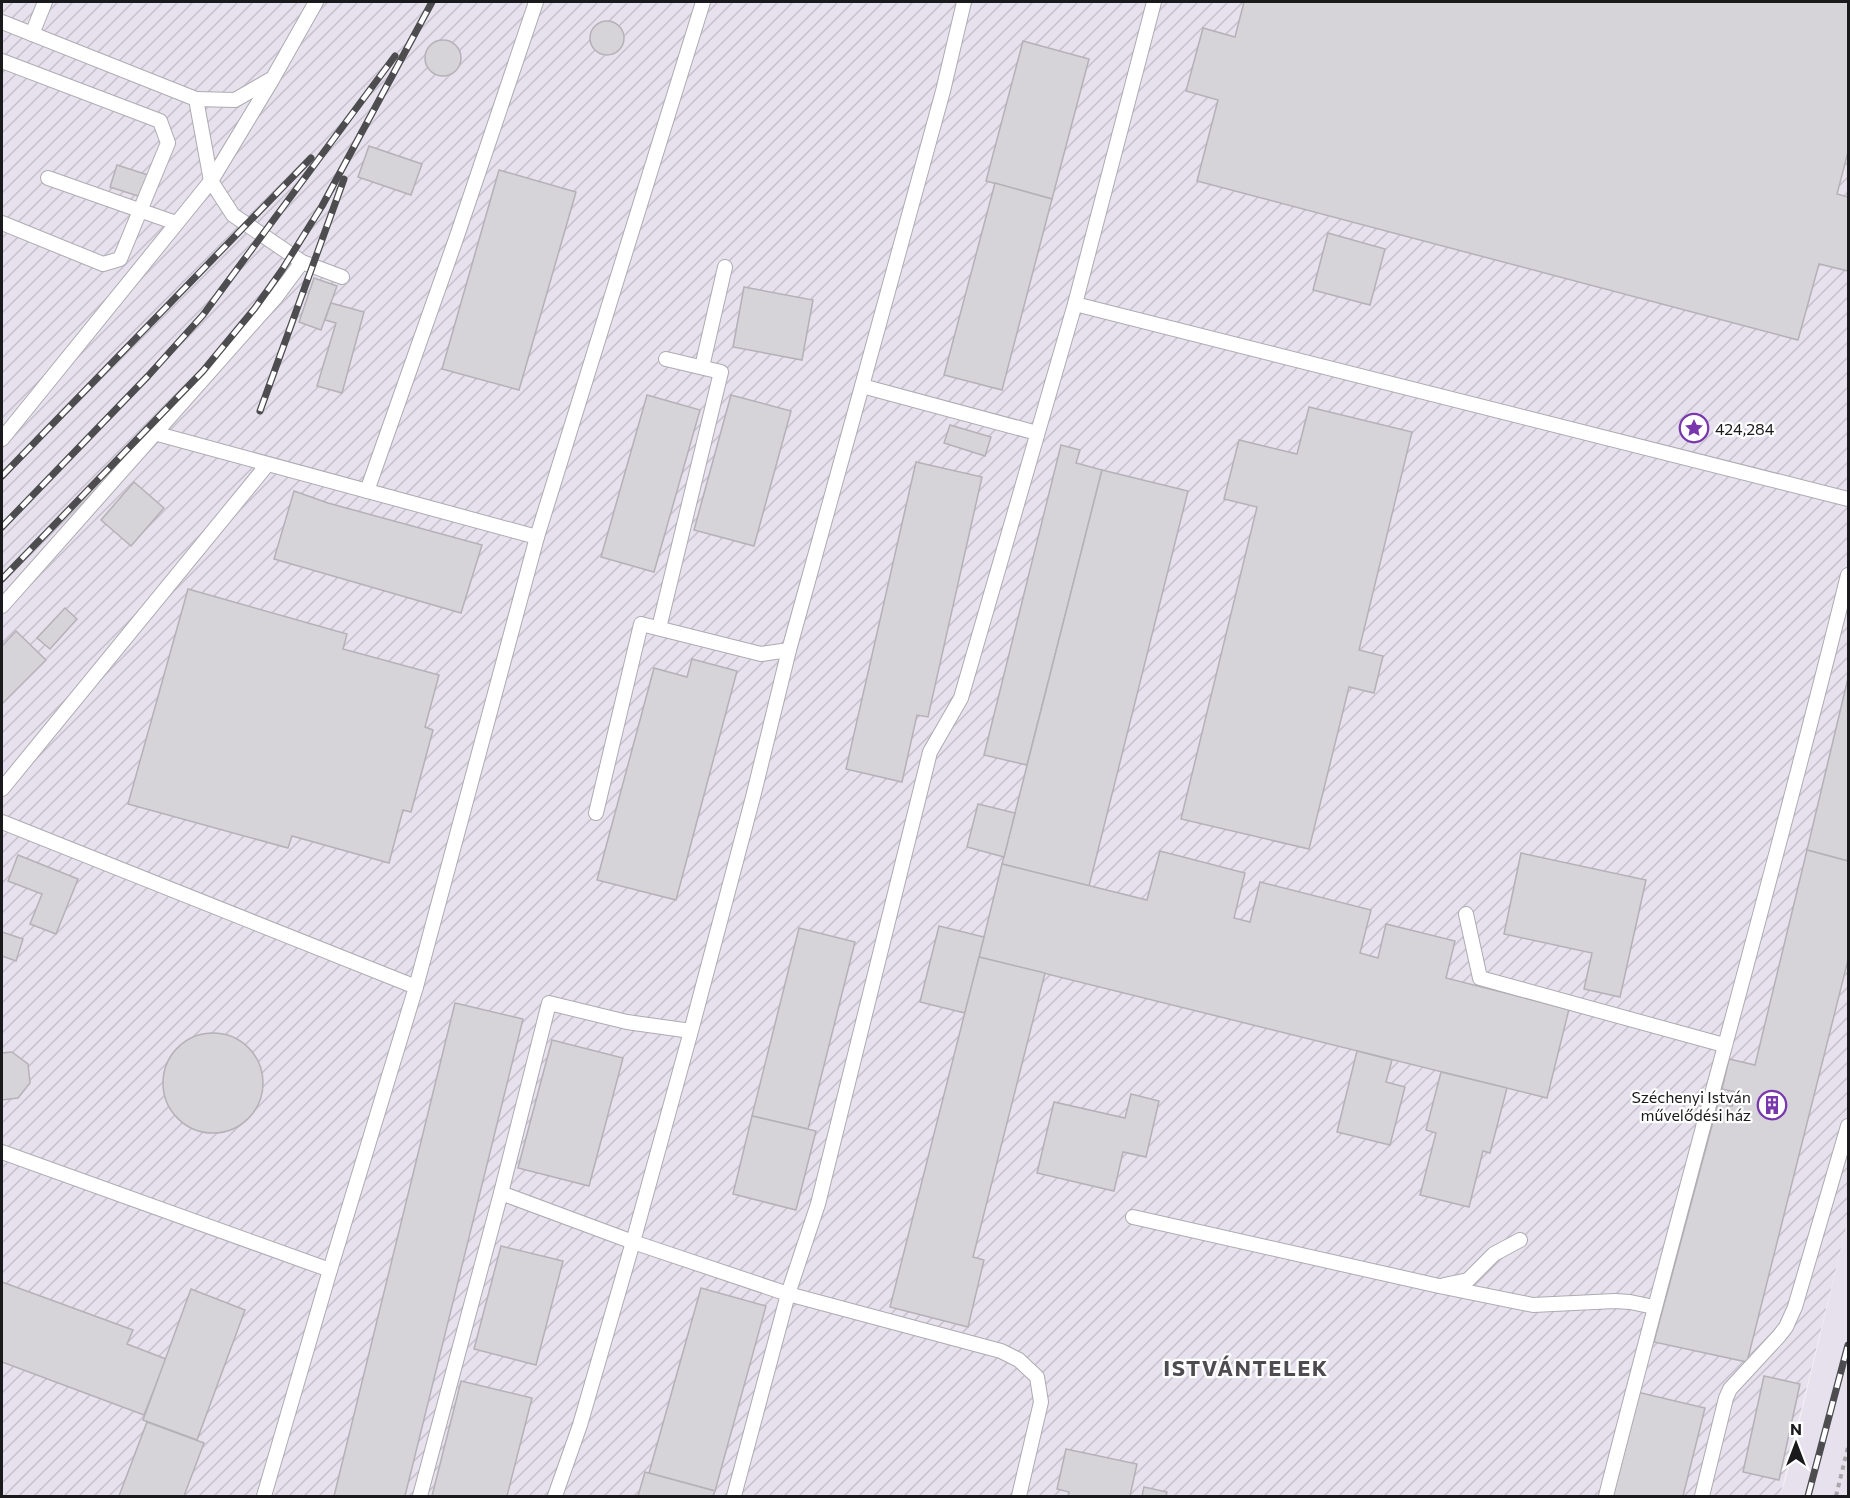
<svg xmlns="http://www.w3.org/2000/svg" width="1850" height="1498" font-family="Commissioner,sans-serif">
<style>
.built{fill:#e7e1ee}
.industrial{fill:url(#industrial-furrows)}
.building{fill:#d6d3d9;stroke:#b4b1b7;stroke-width:1.5}
.lines{fill:none;stroke-linecap:round;stroke-linejoin:round}
.service-casing{stroke:#aeabb1;stroke-width:16}
.path{stroke:#a8a6ab;stroke-width:4;stroke-dasharray:4.5 4.5;stroke-linecap:butt}
.service{stroke:#fff;stroke-width:14}
.rail-casing{stroke:#4d4c4f;stroke-width:7}
.rail{stroke:#fff;stroke-width:4.5;stroke-dasharray:14;stroke-linecap:butt}
.labels{text-anchor:middle;dominant-baseline:central;stroke-width:4.5;stroke-linejoin:round;paint-order:stroke}
.poi-label{font-size:16px;fill:#1a191b;stroke:#fff;text-anchor:start}
.district-label{font-size:22px;font-weight:bold;letter-spacing:1.5px;fill:#4e4c51;stroke:#fff}
</style>
<defs>
<pattern id="industrial-furrows" width="10" height="10" patternUnits="userSpaceOnUse" patternTransform="scale(1.5)"><rect width="10" height="10" fill="#e7e1ee"/><path d="M-1 1l2-2M0 10L10 0M9 11l2-2" fill="none" stroke="#c6c0cc"/></pattern>
</defs>
<rect width="100%" height="100%" fill="#f1eef4"/>
<path class="built" d="M1848 1219V1496H1780L1786 1479Z"/>
<path class="industrial" d="M2 2H1848V1219L1780 1496H2Z"/>
<g class="building">
<path d="M1244 2H1848V152L1837 194 1848 197V271L1819 264 1798 340 1197 181 1218 100 1186 91 1203 28 1235 37Z"/>
<circle cx="607" cy="38" r="17"/>
<circle cx="443" cy="58" r="18"/>
<path d="M1023 41 1089 59 1052 199 986 181Z"/>
<path d="M369 146 422 164 411 195 358 177Z"/>
<path d="M117 165 148 175 141 197 110 187Z"/>
<path d="M499 170 576 192 519 390 442 369Z"/>
<path d="M995 183 1052 199 1002 390 944 375Z"/>
<path d="M1328 233 1385 249 1370 305 1313 290Z"/>
<path d="M314 278 337 286 321 330 299 322Z"/>
<path d="M744 287 813 300 802 360 733 347Z"/>
<path d="M331 303 364 312 342 393 317 386 336 323 325 320Z"/>
<path d="M647 395 700 410 654 572 601 557Z"/>
<path d="M731 395 791 411 754 546 694 530Z"/>
<path d="M1309 407 1412 432 1359 650 1383 656 1374 693 1349 687 1309 849 1181 819 1257 507 1224 499 1239 440 1297 454Z"/>
<path d="M950 425 991 437 985 456 944 443Z"/>
<path d="M1061 445 1080 450 1076 463 1102 470 1027 765 984 755Z"/>
<path d="M916 462 982 477 928 717 917 715 902 782 846 769Z"/>
<path d="M1102 470 1188 491 1089 886 1002 864Z"/>
<path d="M134 482 164 508 131 546 101 520Z"/>
<path d="M294 491 328 503 482 545 461 613 274 559Z"/>
<path d="M188 589 347 634 343 649 439 675 425 727 433 730 411 812 403 810 389 863 292 836 288 848 128 804Z"/>
<path d="M65 608 77 619 50 649 37 638Z"/>
<path d="M16 631 46 660 2 704V646Z"/>
<path d="M692 659 737 671 676 900 597 880 654 668 687 677Z"/>
<path d="M1848 678V861L1807 850Z"/>
<path d="M978 804 1015 813 1004 857 967 847Z"/>
<path d="M1807 850 1848 861V960L1747 1362 1654 1342 1718 1103 1732 1106 1736 1092 1722 1089 1729 1059 1755 1065Z"/>
<path d="M1160 851 1245 873 1234 918 1250 922 1260 882 1371 910 1360 953 1378 958 1386 924 1455 941 1446 978 1569 1009 1547 1098 979 957 1002 864 1147 900Z"/>
<path d="M1521 853 1646 880 1620 997 1584 989 1592 953 1504 934Z"/>
<path d="M18 855 78 879 56 934 30 924 42 894 8 881Z"/>
<path d="M939 926 984 937 965 1013 920 1002Z"/>
<path d="M799 928 855 942 808 1129 752 1116Z"/>
<path d="M2 932 23 939 16 961 2 956Z"/>
<path d="M979 957 1045 973 973 1257 984 1260 968 1327 890 1307Z"/>
<path d="M455 1003 523 1019 405 1496H334Z"/>
<circle cx="213" cy="1083" r="50"/>
<path d="M552 1040 623 1058 589 1186 518 1168Z"/>
<path d="M1357 1051 1392 1060 1386 1082 1405 1087 1390 1145 1337 1132Z"/>
<path d="M12 1052 28 1064 30 1083 18 1098 2 1100V1053Z"/>
<path d="M1441 1072 1507 1088 1490 1153 1483 1151 1469 1207 1420 1195 1436 1133 1426 1130Z"/>
<path d="M1131 1094 1159 1101 1146 1157 1123 1152 1114 1191 1037 1173 1054 1102 1125 1118Z"/>
<path d="M752 1116 816 1131 796 1210 733 1194Z"/>
<path d="M501 1246 563 1261 536 1365 474 1349Z"/>
<path d="M2 1282 133 1330 127 1344 166 1359 144 1415 2 1362Z"/>
<path d="M701 1288 766 1306 715 1491 649 1473Z"/>
<path d="M191 1289 245 1310 197 1440 143 1420Z"/>
<path d="M1764 1376 1800 1384 1779 1480 1743 1472Z"/>
<path d="M461 1381 532 1398 507 1496H432Z"/>
<path d="M1637 1392 1705 1408 1683 1496H1612Z"/>
<path d="M147 1422 204 1443 184 1496H119Z"/>
<path d="M1066 1449 1137 1464 1130 1496H1068L1069 1492 1057 1489Z"/>
<path d="M645 1472 715 1491 713 1496H638Z"/>
<path d="M1144 1487 1167 1492 1166 1496H1142Z"/>
</g>
<g class="lines">
<g class="service-casing">
<g id="service">
<path d="M964 2 943 91 862 386 1037 433"/>
<path d="M2 22 196 99 211 181"/>
<path d="M32 34 45 2"/>
<path d="M2 61 160 121 168 143 120 259 103 264 2 223"/>
<path d="M196 99 235 100 273 78 316 2"/>
<path d="M48 178 176 223"/>
<path d="M211 181 272 80"/>
<path d="M1075 304 1154 2"/>
<path d="M702 367 725 267"/>
<path d="M154 433 537 537 416 987"/>
<path d="M2 439 211 181 233 215 302 262 342 277"/>
<path d="M367 491 457 236 536 2"/>
<path d="M537 537 703 2"/>
<path d="M2 606 276 297 302 262"/>
<path d="M659 628 721 372 666 359"/>
<path d="M2 789 267 465"/>
<path d="M596 813 641 624 761 654 789 650"/>
<path d="M2 822 416 987 330 1270 264 1496"/>
<path d="M1466 914 1480 978 1724 1045"/>
<path d="M691 1031 633 1242 501 1193 549 1003 627 1022 691 1031 753 797 789 650 862 386"/>
<path d="M2 1152 330 1270"/>
<path d="M1133 1217 1439 1286 1533 1305 1615 1301 1630 1302 1654 1307"/>
<path d="M1444 1285 1468 1280 1494 1254 1520 1240"/>
<path d="M420 1496 501 1193"/>
<path d="M555 1496 580 1425 633 1242 788 1294 734 1496"/>
<path d="M1019 1496 1041 1402 1037 1377 1019 1360 1001 1351 788 1294 818 1204 930 752 961 698 1075 304 1848 499"/>
<path d="M1606 1496C1684 1188 1772 883 1848 575"/>
<path d="M1702 1496 1726 1398 1730 1389 1779 1336 1786 1327 1795 1307 1848 1126"/>
</g>
</g>
<path class="path" d="M1836 1496 1848 1447"/>
<use href="#service" class="service"/>
<g class="rail-casing">
<g id="rail">
<path d="M260 411 344 179"/>
<path d="M2 476 311 158"/>
<path d="M2 527 148 376 203 315 395 56"/>
<path d="M2 579 203 371 255 308 282 270 322 206 432 2"/>
<path d="M1808 1496 1848 1345"/>
</g>
</g>
<use href="#rail" class="rail"/>
</g>
<defs>
<g id="sight-ring" transform="scale(1.5)"><circle r="9.5" fill="#fff" stroke="#7837ac" stroke-width="1.5"/><path d="M0-6L1.8-2.2L6-1.7L2.9 1.2L3.7 5.4L0 3.3L-3.7 5.4L-2.9 1.2L-6-1.7L-1.8-2.2Z" fill="#7837ac"/></g>
<g id="building-ring" transform="scale(1.5)"><circle r="9.5" fill="#fff" stroke="#7837ac" stroke-width="1.5"/><path d="M-4-6H4V6H1V3H-1V6H-4ZM-2.5-4.3h1.7v1.8h-1.7ZM.8-4.3h1.7v1.8H.8ZM-2.5-1h1.7V.8h-1.7ZM.8-1h1.7V.8H.8Z" fill="#7837ac"/></g>
</defs>
<g fill-rule="evenodd">
<use href="#sight-ring" x="1694" y="428"/>
<use href="#building-ring" x="1772" y="1105"/>
</g>
<g class="labels">
<g class="poi-label">
<text x="1715" y="428">424,284</text>
<text x="1751" y="1096" text-anchor="end">Széchenyi István<tspan x="1751" dy="18">művelődési ház</tspan></text>
</g>
<g class="district-label">
<text x="1246" y="1367">ISTVÁNTELEK</text>
</g>
</g>
<rect width="1850" height="1498" fill="none" stroke="#1a191b" stroke-width="6"/>
<g transform="translate(1796 1444)" stroke="#ffffff" stroke-width="4.5" paint-order="stroke">
<path d="M0-4.5L10 22L0 15L-10 22Z" fill="#1a191b"/>
<text y="-9" font-size="16" font-weight="bold" text-anchor="middle" fill="#1a191b">N</text>
</g>
</svg>
